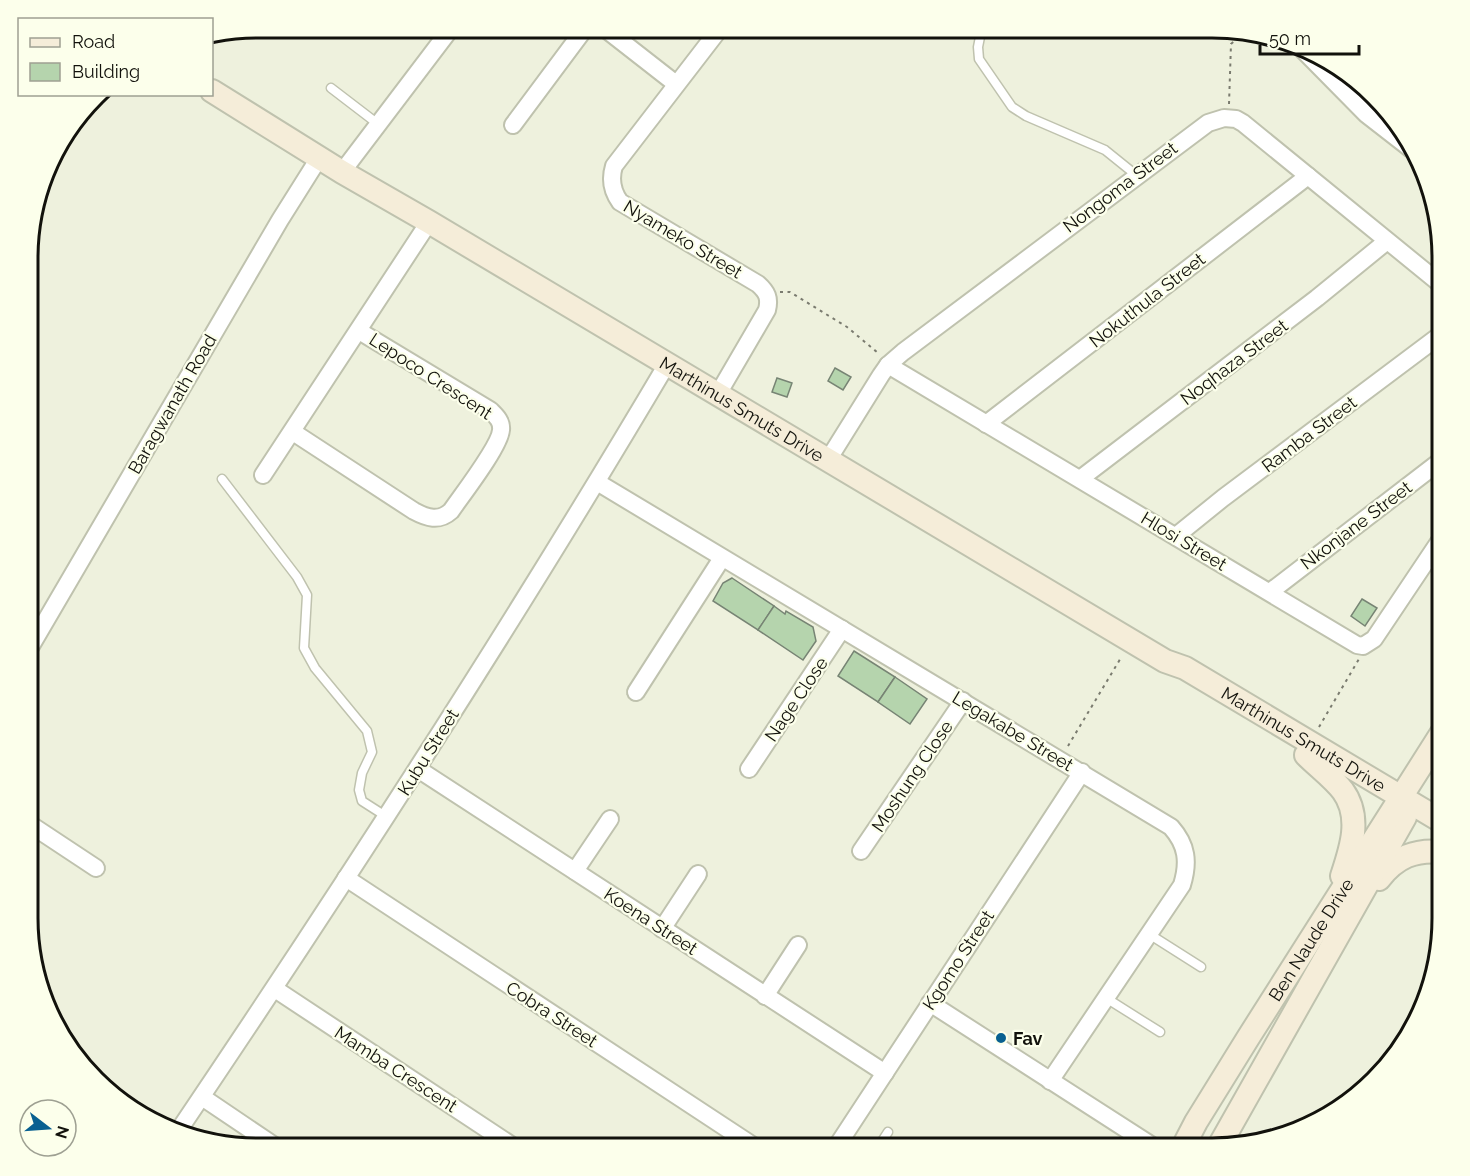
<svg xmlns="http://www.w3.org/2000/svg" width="1470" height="1176" font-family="Raleway,sans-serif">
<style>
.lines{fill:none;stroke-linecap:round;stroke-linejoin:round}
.stream{stroke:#76a892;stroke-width:4}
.building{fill:#b5d4ad;stroke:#778474;stroke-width:1.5}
.lane-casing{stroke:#bfc2ae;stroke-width:11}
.street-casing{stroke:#bfc2ae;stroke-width:20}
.secondary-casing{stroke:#bfc2ae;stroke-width:26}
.path{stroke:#7a7b6f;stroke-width:2;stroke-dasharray:3 4.5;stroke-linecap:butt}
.lane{stroke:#fff;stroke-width:8}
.street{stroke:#fff;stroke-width:16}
.secondary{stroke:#f5edd9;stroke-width:22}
.poi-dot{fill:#096091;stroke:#fcffeb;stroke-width:2}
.labels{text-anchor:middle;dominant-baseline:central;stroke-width:4.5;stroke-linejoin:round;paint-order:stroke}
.street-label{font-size:18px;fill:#12120c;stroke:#fcffeb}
.poi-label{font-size:18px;font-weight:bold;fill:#12120c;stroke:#fcffeb;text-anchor:start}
.rim{fill:none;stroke:#12120c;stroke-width:3}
</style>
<rect width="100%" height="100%" fill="#eef1dd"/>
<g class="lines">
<path class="stream" d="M52 158 68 142 70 128"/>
</g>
<g class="building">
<path d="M835 368 851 377 843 390 828 381Z"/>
<path d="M777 378 792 383 787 397 772 392Z"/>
<path d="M732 578 774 606 758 630 713 601 723 583Z"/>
<path d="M1362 599 1377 608 1365 626 1351 616Z"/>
<path d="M774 606 785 614 786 611 813 627 816 641 803 660 758 630Z"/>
<path d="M854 651 895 677 878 702 838 676Z"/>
<path d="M895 677 927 699 910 724 878 702Z"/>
</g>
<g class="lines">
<g class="lane-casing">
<g id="lane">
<path d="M982 27 978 47 979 59 1012 107 1026 116 1105 150 1136 175"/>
<path d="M331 88 378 124"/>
<path d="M222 479 297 577 307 595 304 648 315 668 367 731 372 752 362 773 359 790 362 801 387 817"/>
<path d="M1149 934 1201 967"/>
<path d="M1106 998 1160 1032"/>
<path d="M877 1149 888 1132"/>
</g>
</g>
<g class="street-casing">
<g id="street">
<path d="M603 27 676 84"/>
<path d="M1296 43 1366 114 1411 149"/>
<path d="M513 125 586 27"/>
<path d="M342 172 452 27"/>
<path d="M888 365 1357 645 1363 646 1374 639 1443 536"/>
<path d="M718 394 767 310C770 298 767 292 758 284L620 202C612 191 610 179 614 166L721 27"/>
<path d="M986 424 1308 176"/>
<path d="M293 432 414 511C427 518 439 522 451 511 462 495 500 446 501 430 502 421 496 416 490 410L359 331"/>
<path d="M828 460 881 375 888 365 903 352 1208 123 1224 118 1236 119 1243 123 1443 286"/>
<path d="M263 475 429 222"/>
<path d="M1080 479 1317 298 1387 241"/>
<path d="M597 482 1171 827C1187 845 1189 862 1182 885L1050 1081"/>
<path d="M1176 536 1223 498 1443 333"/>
<path d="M1270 592 1443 459"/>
<path d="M28 651 280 220 319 158"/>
<path d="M636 692 722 558"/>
<path d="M418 769 885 1073"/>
<path d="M749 769 842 629"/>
<path d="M28 823 96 868"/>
<path d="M861 851 963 701"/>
<path d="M575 871 610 819"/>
<path d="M346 878 758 1149"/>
<path d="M662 929 698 874"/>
<path d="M275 989 517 1149"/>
<path d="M765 996 798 945"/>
<path d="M930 1003 1157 1149"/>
<path d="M202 1097 279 1149"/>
<path d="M177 1133C347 881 512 626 667 364"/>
<path d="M835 1149 1082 772"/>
</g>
</g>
<g class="secondary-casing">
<g id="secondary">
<path id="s1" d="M212 91 342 172 429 222 1165 661 1185 668 1443 822"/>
<path d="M1306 755C1318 767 1333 778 1343 791 1362 817 1351 849 1342 876"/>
<path d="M1379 879C1396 857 1415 849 1443 852"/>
<path d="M1218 1148 1405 817"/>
<path id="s2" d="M1182 1149 1196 1122 1248 1038 1443 731"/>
</g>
</g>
<g class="path">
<path d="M1229 104 1231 44 1244 32"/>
<path d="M780 292H790L847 327 878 353"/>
<path d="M1319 727 1359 659"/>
<path d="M1068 746 1122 656"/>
</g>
<use href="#lane" class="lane"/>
<use href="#street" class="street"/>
<use href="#secondary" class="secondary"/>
</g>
<circle class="poi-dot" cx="1001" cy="1038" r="6"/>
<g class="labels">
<g class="street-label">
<text transform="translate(1120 187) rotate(-37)">Nongoma Street</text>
<text transform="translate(683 239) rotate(31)">Nyameko Street</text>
<text transform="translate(1147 300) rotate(-38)">Nokuthula Street</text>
<text transform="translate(1234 362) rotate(-37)">Noqhaza Street</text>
<text transform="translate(431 376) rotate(33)">Lepoco Crescent</text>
<text transform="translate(172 404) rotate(-60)">Baragwanath Road</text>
<text stroke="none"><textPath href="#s1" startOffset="618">Marthinus Smuts Drive</textPath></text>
<text transform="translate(1309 434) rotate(-37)">Ramba Street</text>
<text transform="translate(1356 525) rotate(-37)">Nkonjane Street</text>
<text transform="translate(1184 541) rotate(31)">Hlosi Street</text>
<text transform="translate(796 699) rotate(-56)">Nage Close</text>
<text transform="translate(1013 731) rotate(31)">Legakabe Street</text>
<text stroke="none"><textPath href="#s1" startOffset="1270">Marthinus Smuts Drive</textPath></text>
<text transform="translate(428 752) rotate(-58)">Kubu Street</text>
<text transform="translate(912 776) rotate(-56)">Moshung Close</text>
<text transform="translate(651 921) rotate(33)">Koena Street</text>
<text stroke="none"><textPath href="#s2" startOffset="246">Ben Naude Drive</textPath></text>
<text transform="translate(958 960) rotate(-57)">Kgomo Street</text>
<text transform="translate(552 1014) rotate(33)">Cobra Street</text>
<text transform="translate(396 1069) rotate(33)">Mamba Crescent</text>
</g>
<g class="poi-label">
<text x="1013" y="1038">Fav</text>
</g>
</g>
<path d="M0 0H1470V1176H0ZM258 38H1212A220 220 0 0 1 1432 258V918A220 220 0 0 1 1212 1138H258A220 220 0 0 1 38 918V258A220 220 0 0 1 258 38Z" fill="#fcffeb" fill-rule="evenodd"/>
<path class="rim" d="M258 38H1212A220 220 0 0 1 1432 258V918A220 220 0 0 1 1212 1138H258A220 220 0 0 1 38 918V258A220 220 0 0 1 258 38Z"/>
<rect x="18" y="18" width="195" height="78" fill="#fcffeb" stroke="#9ea092" stroke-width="1.5"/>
<rect x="30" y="38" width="30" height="9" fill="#f5edd9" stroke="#9ea092" stroke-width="1.5"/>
<text x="72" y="48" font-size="18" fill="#12120c">Road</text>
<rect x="30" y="63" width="30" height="18" fill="#b5d4ad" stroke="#9ea092" stroke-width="1.5"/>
<text x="72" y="78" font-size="18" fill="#12120c">Building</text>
<g transform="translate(48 1128) rotate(107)"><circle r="28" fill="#fcffeb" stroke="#9ea092" stroke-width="1.5"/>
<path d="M0-4.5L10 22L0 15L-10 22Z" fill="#096091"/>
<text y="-9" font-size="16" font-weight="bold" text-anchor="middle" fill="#12120c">N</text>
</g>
<path d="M1260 45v9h99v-9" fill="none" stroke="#12120c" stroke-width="3"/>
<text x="1269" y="45" font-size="18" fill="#12120c" stroke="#fcffeb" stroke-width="4.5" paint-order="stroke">50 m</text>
</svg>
